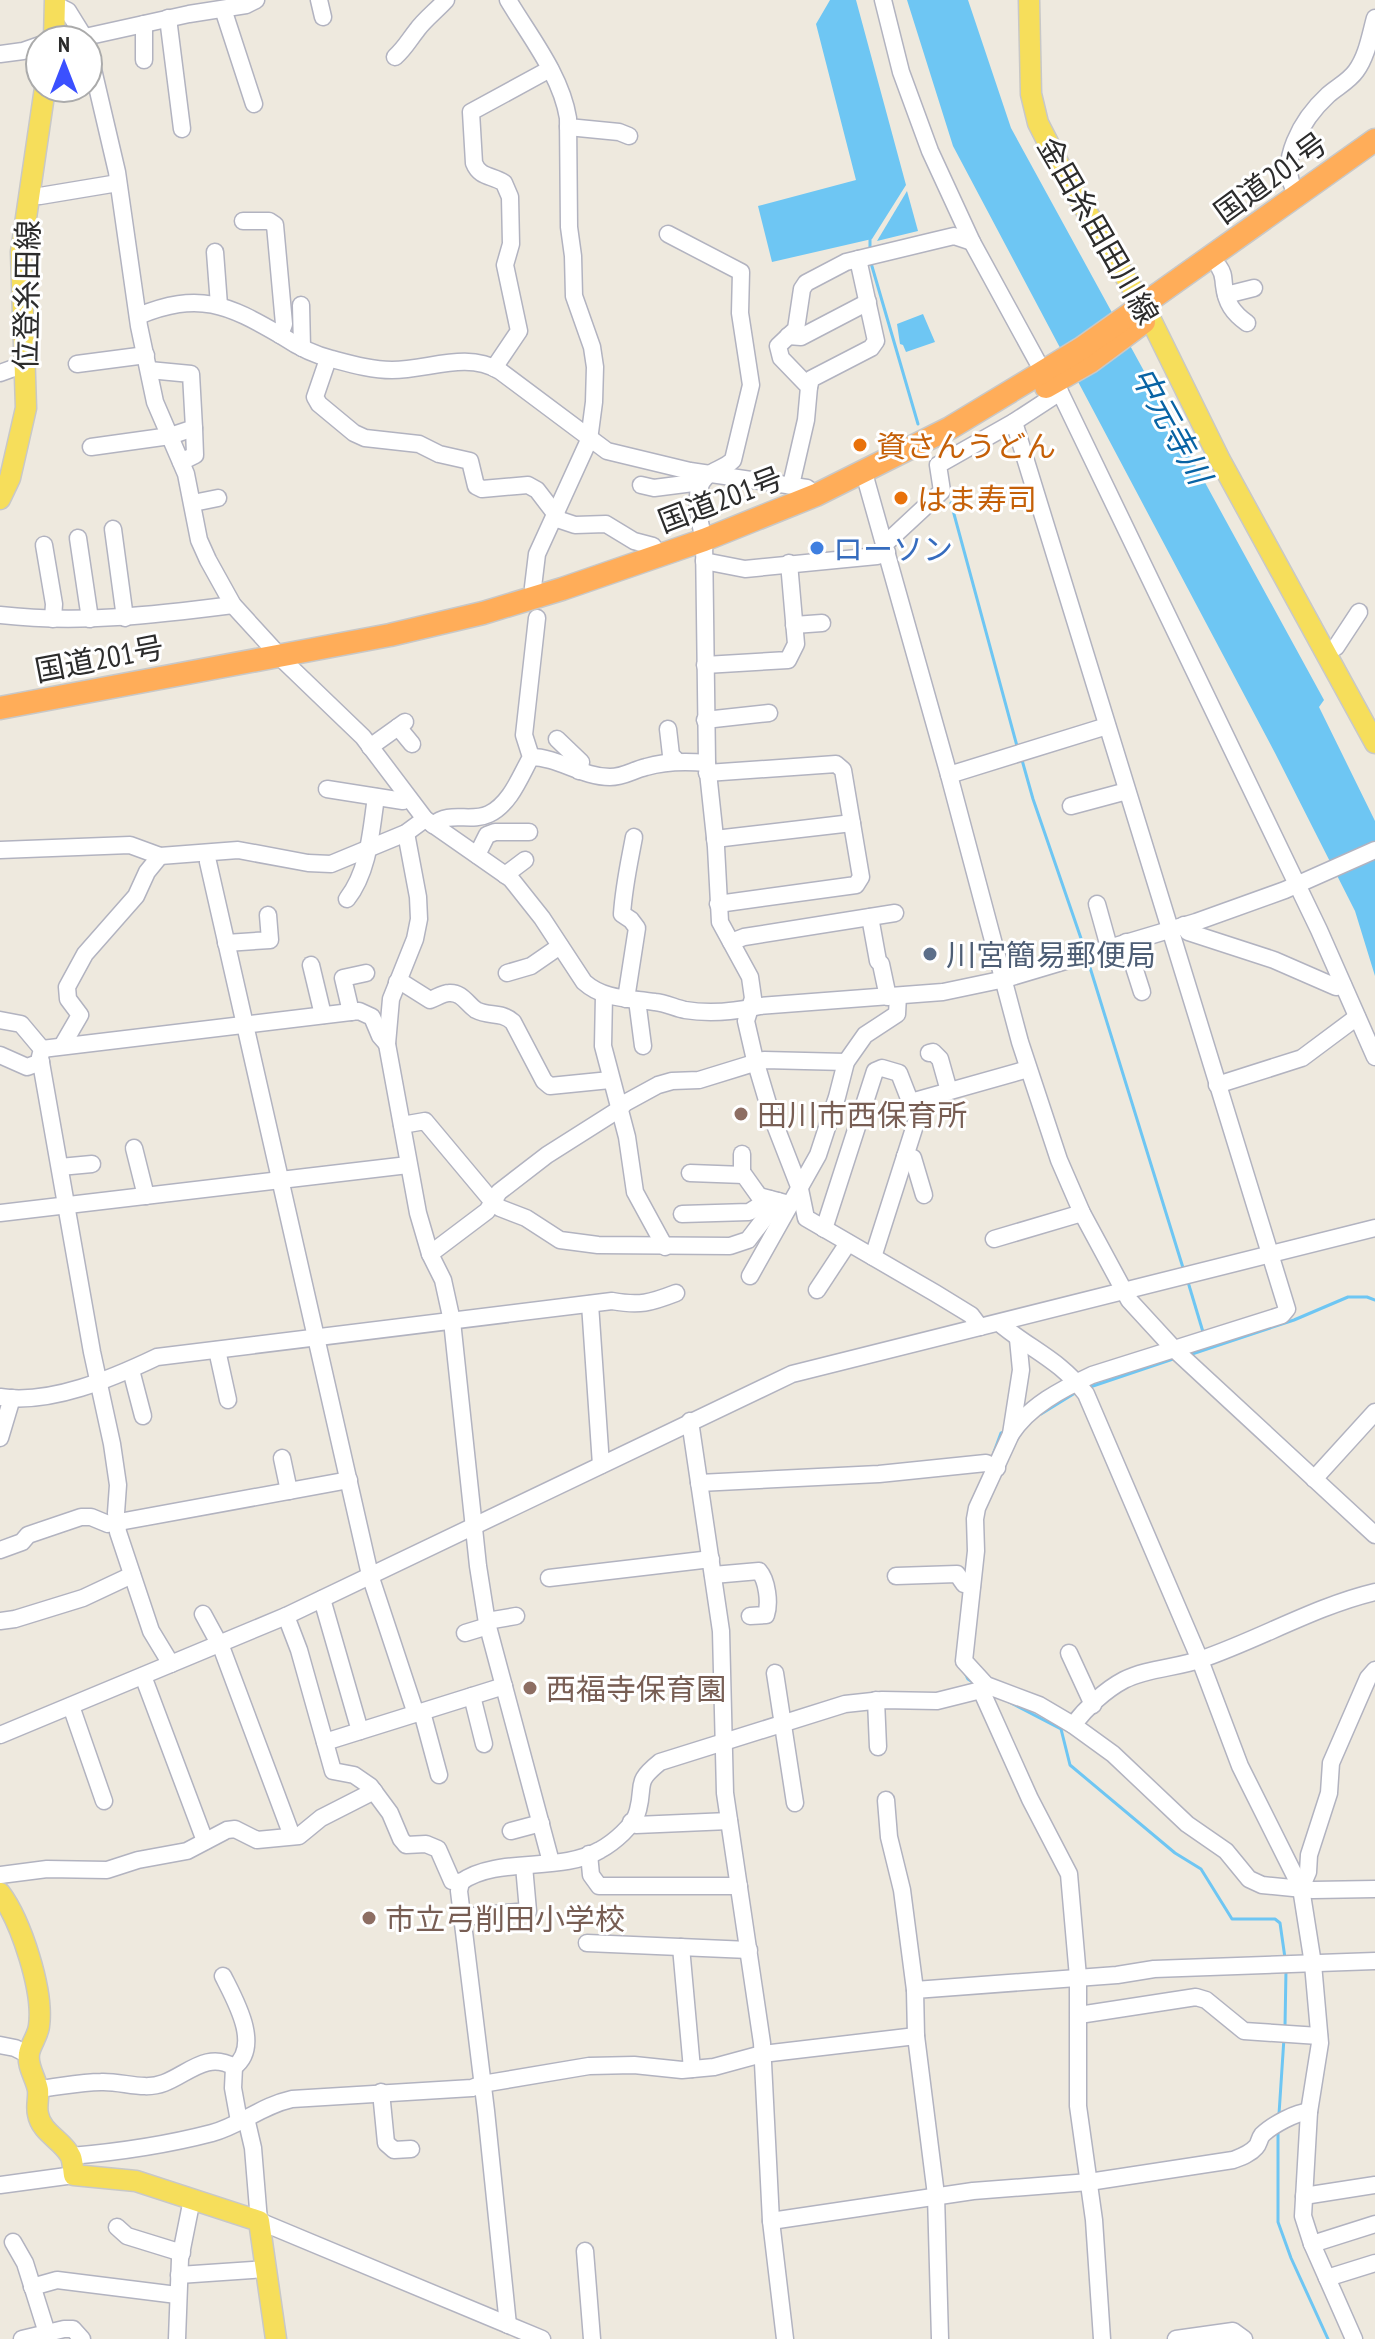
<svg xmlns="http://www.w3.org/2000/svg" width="1375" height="2339" font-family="'PT Sans Narrow','Noto Sans JP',sans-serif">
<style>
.water{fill:#6ec6f3}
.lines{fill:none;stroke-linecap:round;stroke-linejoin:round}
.stream{stroke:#6ec6f3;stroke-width:3}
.minor-casing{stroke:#b2b3c0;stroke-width:19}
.major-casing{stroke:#c8c8c8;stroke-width:23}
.highway-casing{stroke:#c8c8c8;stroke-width:25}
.minor{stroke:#fff;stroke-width:16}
.major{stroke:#f6de5b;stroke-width:20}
.highway{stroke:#ffad59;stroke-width:22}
.food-dot{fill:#e8710a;stroke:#fff;stroke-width:3}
.shop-dot{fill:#3f7fe0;stroke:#fff;stroke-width:3}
.service-dot{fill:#5c6f8a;stroke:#fff;stroke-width:3}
.education-dot{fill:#8d6e63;stroke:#fff;stroke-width:3}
.labels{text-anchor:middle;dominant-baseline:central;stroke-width:6;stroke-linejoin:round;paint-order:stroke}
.street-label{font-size:30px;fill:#2c2c2c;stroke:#fff}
.food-label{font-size:30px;fill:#c56008;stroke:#fff;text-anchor:start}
.shop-label{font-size:30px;fill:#366cbe;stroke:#fff;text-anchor:start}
.service-label{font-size:30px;fill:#4e5e75;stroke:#fff;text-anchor:start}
.education-label{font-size:30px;fill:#785e54;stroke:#fff;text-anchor:start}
.water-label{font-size:32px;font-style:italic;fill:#0863a4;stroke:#fff}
</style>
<rect width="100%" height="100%" fill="#eee9de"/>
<g class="water">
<path d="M830 0H856L906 185 872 239 772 262 758 206 856 180 816 24Z"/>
<path d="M907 0H968L1011 128 1324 700 1319 707 1375 821V976L1355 911 1275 753 953 146Z"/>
<path d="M907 191 918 231 877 241Z"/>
<path d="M923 314 935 342 906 352 903 345 900 344 897 324Z"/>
</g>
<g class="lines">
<g class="stream">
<path d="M870 235V252"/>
<path d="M871 263 918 424"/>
<path d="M951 503 1017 746"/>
<path d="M1022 760 1033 799 1085 950"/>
<path d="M1088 961 1184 1271"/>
<path d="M1188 1282 1203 1332"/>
<path d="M1189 1355 1294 1320 1348 1297H1367L1375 1300"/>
<path d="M1090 1387 1173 1359"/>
<path d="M1041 1414 1075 1393"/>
<path d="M994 1452 1001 1433 1005 1431"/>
<path d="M964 1671 968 1679 974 1683"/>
<path d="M1009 1702 1061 1729 1070 1765 1175 1853 1201 1869 1232 1919H1275L1280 1923 1285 1958"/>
<path d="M1285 2026 1286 1970"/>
<path d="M1279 2114 1284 2038"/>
<path d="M1278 2129V2222L1291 2258 1328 2339"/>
</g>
<g class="minor-casing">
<g id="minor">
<path d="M319 0 323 17"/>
<path d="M508 0C530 37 561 75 568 118L569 227 573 256 574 296 592 347 595 367 594 402 589 440 537 554 533 587"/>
<path d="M883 0 901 72 930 151 972 242 1043 372 1060 392 1319 930 1375 1057"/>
<path d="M56 5 68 11 86 40"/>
<path d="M223 9 254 104"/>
<path d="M168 18 182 129"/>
<path d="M144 24V60"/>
<path d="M85 37 189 14 246 5 256 0"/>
<path d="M88 48 117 172 139 326 155 402 186 474 199 540 208 560 233 605 285 662 363 737 425 819 511 879 542 918 584 982C604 1000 629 998 655 1002 666 1003 675 1008 685 1010 709 1014 738 1011 760 1006L943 992 1005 979 1196 922 1285 890 1375 850"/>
<path d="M0 54 23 51 40 45"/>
<path d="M395 57C405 48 409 40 417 30 424 20 438 9 446 0"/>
<path d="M568 127 619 132 629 136"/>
<path d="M29 193 40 196 118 183"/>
<path d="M1297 194C1275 163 1303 118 1328 95 1337 87 1349 81 1356 71 1367 56 1370 36 1375 18"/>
<path d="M243 221H269L275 225 284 324 280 335"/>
<path d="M668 234 741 272 740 313 751 385 733 460C724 469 714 469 706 477 691 491 700 523 704 540L707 763 716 847 720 922 750 977 753 998 746 1021 755 1060 772 1117 800 1189 806 1218 935 1293 971 1315 980 1327"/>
<path d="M215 252 219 305"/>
<path d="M1219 267C1224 274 1223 277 1224 285 1226 303 1233 313 1247 323"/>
<path d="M1226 295 1254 288"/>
<path d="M301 305 302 348"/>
<path d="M138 316C199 291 227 304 282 336 297 346 314 355 332 359 351 364 372 370 392 370 429 370 466 351 500 371L607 451 690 471 807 488 816 495"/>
<path d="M788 336 801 337 868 302"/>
<path d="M328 359 315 397 319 404 354 433 365 438 419 444 439 454 470 461 476 486 482 489 528 485 537 490 560 520 575 525 606 524 634 541 653 546 658 555"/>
<path d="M77 364 146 355"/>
<path d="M494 368 519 331 505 265 511 244 510 197 504 183C492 175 480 178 474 163L471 112 550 69"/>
<path d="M0 373 25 364"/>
<path d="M809 387 811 379 871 348 876 341 858 259"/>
<path d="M91 447 170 436 194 428 191 374 149 370"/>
<path d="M181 462 195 455 194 428"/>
<path d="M864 473 949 775 1020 1042 1059 1160 1082 1213 1129 1300 1175 1350 1375 1535"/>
<path d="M641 485 654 488 701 482"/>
<path d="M791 485 806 420 809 387 781 358 778 346 796 329 802 289 806 283 846 262 933 241 954 236 972 242"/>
<path d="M193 503 218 498"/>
<path d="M113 529 125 618"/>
<path d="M78 538 90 619"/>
<path d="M885 544 942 491 938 465 1014 422 1060 392"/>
<path d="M44 545 54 604 53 619"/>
<path d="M704 561 745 569 877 556 887 552"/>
<path d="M0 615C79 624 155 615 233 605"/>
<path d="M794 625 822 623"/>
<path d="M1326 652 1336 647 1359 612"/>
<path d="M705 665 788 660 796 644 789 563"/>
<path d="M705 720 769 713"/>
<path d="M398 727 412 744"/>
<path d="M668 729 671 755 676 760"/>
<path d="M557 739 581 762 579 771"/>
<path d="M370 747 405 722"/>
<path d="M531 757C558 757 582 777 610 777 624 777 633 770 646 767 666 761 685 761 707 763"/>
<path d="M707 773 836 764 843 770 861 877 856 885 718 904"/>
<path d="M949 775 1107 726"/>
<path d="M327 789 403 801 407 798"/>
<path d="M1071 806 1127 791"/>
<path d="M433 825C450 810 470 823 489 814 510 804 520 777 531 757L524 735 537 618"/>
<path d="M406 833 418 897 419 919 415 939 391 999 387 1044 418 1213 430 1254 443 1280 452 1321 478 1566 487 1623 551 1862"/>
<path d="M715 839 852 823"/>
<path d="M0 850 130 845 160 856 238 850 308 863 331 864 406 833 425 819"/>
<path d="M477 855 487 835 495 832H529"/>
<path d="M208 862 370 1575 416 1714"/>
<path d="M505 875 525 860"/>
<path d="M347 899C369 871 371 831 376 797"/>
<path d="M1097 904 1109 947"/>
<path d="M870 917 878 961 881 964 888 997"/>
<path d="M1184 925 1188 932 1274 960 1336 987 1343 985"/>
<path d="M731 942 744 937 895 913"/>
<path d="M1126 942 1142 992"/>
<path d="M226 943 270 940 268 915"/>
<path d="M311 965 323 1015"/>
<path d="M507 973 531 966 560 946"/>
<path d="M397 982 403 983 430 1000C436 998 443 993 449 993 462 992 467 1004 476 1010 489 1017 501 1011 513 1022L544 1081 550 1086 610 1080"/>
<path d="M604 995 603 1046 627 1137 635 1192 665 1247"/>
<path d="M626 999 637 928 631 920 622 914C624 885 629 864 634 837"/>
<path d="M637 1000 643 1046"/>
<path d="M351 1012 343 978 366 973"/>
<path d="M0 1020 21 1024 42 1049 40 1057 92 1352 112 1444 118 1485 116 1513 118 1532 151 1631 171 1664"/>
<path d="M62 1046 80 1015 68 999 67 987 85 954 136 896 147 872 160 856"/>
<path d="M42 1049 359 1011 372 1017 380 1036 387 1044"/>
<path d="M929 1053 933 1052 940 1059 949 1091"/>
<path d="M0 1055 27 1067 41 1062"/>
<path d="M1217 1085 1302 1058 1357 1017"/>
<path d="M911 1102 1028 1069"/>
<path d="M402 1125 425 1121 492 1201 500 1208 526 1218 560 1240 598 1245 730 1246 748 1240 778 1201"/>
<path d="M134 1148 146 1196"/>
<path d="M905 1156 913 1158 924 1195"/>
<path d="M60 1167 92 1164"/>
<path d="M690 1173 744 1175 759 1196 789 1204"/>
<path d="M742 1175V1154"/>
<path d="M0 1213 408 1165"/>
<path d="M682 1214 749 1212 770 1199"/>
<path d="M824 1229 875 1071 882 1068 899 1073 917 1119 873 1257"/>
<path d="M994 1239 1082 1213"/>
<path d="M430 1254 487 1211 499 1192 547 1155 618 1110 625 1103 658 1085 672 1081 699 1080 764 1060 846 1062"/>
<path d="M750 1276 818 1155 837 1097 846 1062 865 1035 897 1014 898 996"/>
<path d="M817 1290 848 1243"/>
<path d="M590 1304 601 1465"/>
<path d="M999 1323C1031 1350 1059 1359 1086 1394L1200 1660 1240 1766 1301 1888 1313 1964 1320 2043 1309 2112 1303 2216 1312 2244 1354 2339"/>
<path d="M1018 1339 1021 1370 1011 1434 977 1508 975 1519 976 1551 964 1661 986 1685 1039 1705 1073 1725 1113 1754 1187 1824 1226 1851 1249 1879 1262 1885 1313 1890 1375 1889"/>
<path d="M217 1350 228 1400"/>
<path d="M131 1370 143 1416"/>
<path d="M0 1397C50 1405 113 1378 157 1357L612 1301C640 1306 650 1303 676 1293"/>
<path d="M690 1421 721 1631 725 1793 762 2043 771 2221 785 2339"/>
<path d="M1011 1434C1029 1406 1062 1389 1092 1375L1282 1315 1287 1309 1014 422"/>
<path d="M0 1438 12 1398"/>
<path d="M282 1458 289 1491"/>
<path d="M1314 1479 1375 1412"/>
<path d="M699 1483 879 1474 986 1463 997 1468"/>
<path d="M0 1550 22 1542 28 1535 81 1517H91L108 1524 349 1480"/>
<path d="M713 1575 759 1571C767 1580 770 1603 766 1615L750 1616"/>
<path d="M896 1576 957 1574 964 1584 972 1586"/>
<path d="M549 1578 711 1559"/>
<path d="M322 1599 360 1731"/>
<path d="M203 1614 222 1649 292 1836"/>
<path d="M286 1616 299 1650 333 1771 354 1775 370 1786 390 1813 401 1839 406 1845 426 1844 438 1849 452 1881 461 1882"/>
<path d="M0 1621 15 1619 83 1598 132 1575"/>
<path d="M487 1621 516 1616"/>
<path d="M465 1633 488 1626"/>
<path d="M1069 1653 1093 1705"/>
<path d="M775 1673 795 1803"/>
<path d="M143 1676 205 1841"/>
<path d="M981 1690 1030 1799 1069 1874 1078 1977V2106L1094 2220 1102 2339"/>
<path d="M472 1696 484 1744"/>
<path d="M876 1700 878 1747"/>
<path d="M71 1706 104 1801"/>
<path d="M422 1712 439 1775"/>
<path d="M1073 1725C1086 1708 1105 1690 1124 1680 1148 1668 1177 1668 1202 1659 1260 1639 1316 1606 1375 1592"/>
<path d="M0 1735 286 1616 792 1374 1375 1228"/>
<path d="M325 1742 504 1686"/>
<path d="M886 1800 889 1837 902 1890 915 1990"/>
<path d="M631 1822 636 1825 729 1821"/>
<path d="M511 1831 541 1823"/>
<path d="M589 1854 591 1875 599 1886H739"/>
<path d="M0 1875 47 1869 107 1870 138 1860 187 1851 227 1830 235 1829 257 1840 299 1836 321 1818 374 1791"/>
<path d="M461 1882C497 1856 561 1873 600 1850 613 1843 635 1825 638 1810 645 1783 634 1783 660 1762L845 1704 882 1700 937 1701 981 1690 986 1685"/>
<path d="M461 1882 459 1891 486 2111 508 2325"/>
<path d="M1301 1888 1308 1872 1309 1855 1329 1793 1331 1763 1368 1678 1375 1670"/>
<path d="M463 1917 528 1911 524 1866"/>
<path d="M587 1943 749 1950"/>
<path d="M681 1947 692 2069"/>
<path d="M223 1976C235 2000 262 2046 234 2067"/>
<path d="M1079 2015 1196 1997 1206 2000 1244 2031 1319 2036"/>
<path d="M0 2045 15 2048 29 2055"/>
<path d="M38 2089C59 2087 80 2082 101 2082 122 2081 144 2091 164 2083 188 2074 207 2051 234 2067L233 2088 239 2121"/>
<path d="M381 2092 386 2143 394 2150 411 2149"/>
<path d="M246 2118 253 2148 259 2221 542 2339"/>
<path d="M71 2156C118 2152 166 2145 212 2133 241 2125 261 2106 292 2099L472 2088 482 2084 589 2066 634 2065 682 2070 714 2067 762 2054 916 2036"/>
<path d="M0 2185 74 2175"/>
<path d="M1304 2196 1375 2185"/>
<path d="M771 2221 973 2191 1089 2182 1233 2160C1241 2157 1250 2154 1256 2147 1259 2144 1259 2139 1262 2135 1271 2126 1297 2111 1309 2112"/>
<path d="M117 2227 127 2236 182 2253"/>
<path d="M13 2242 25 2263 47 2333"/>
<path d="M1312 2244 1375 2224"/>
<path d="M585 2251 592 2339"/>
<path d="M179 2275 266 2269"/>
<path d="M1327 2278 1375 2263"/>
<path d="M32 2287 57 2280 177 2295"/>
<path d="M22 2339 64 2329H73L82 2339"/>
<path d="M177 2339 180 2259 192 2199"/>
<path d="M940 2339 936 2195 916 2036 915 1990 1117 1975 1154 1969 1375 1961"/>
<path d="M1176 2339 1233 2331 1244 2339"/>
</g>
</g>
<g class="major-casing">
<g id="major">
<path d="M1029 0 1031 94 1038 123 1063 172 1150 318 1220 460 1375 743"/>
<path d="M54 40 55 0"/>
<path d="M0 499 10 478 26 408 21 252 45 88"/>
<path d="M0 1893C21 1921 44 1991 39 2026 38 2036 30 2045 29 2054 27 2067 36 2078 38 2090 39 2098 36 2106 38 2114 41 2133 64 2141 71 2157 73 2162 73 2170 74 2175L136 2181 259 2221 276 2339"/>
</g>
</g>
<g class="highway-casing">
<g id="highway">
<path d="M1046 387 1090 362 1144 322"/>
<path d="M0 708 390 635 483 613 562 589 704 540 816 495 950 428 1082 348 1375 140"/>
</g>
</g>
<use href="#minor" class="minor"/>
<use href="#major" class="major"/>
<use href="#highway" class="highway"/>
</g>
<g class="food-dot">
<circle cx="860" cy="445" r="8"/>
<circle cx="901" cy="498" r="8"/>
</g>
<circle class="shop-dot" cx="817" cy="548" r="8"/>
<circle class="service-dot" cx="930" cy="954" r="8"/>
<g class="education-dot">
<circle cx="741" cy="1114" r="8"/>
<circle cx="530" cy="1688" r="8"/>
<circle cx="369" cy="1918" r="8"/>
</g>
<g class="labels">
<g class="street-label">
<text transform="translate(1270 177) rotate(-36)">国道201号</text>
<text transform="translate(1099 230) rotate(60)">金田糸田田川線</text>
<text transform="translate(26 295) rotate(-89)">位登糸田線</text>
<text transform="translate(720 499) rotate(-21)">国道201号</text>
<text transform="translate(99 658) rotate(-11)">国道201号</text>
</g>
<g class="food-label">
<text x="876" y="445">資さんうどん</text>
<text x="917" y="498">はま寿司</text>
</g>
<g class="shop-label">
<text x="833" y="548">ローソン</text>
</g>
<g class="service-label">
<text x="946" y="954">川宮簡易郵便局</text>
</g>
<g class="education-label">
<text x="757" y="1114">田川市西保育所</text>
<text x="546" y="1688">西福寺保育園</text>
<text x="385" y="1918">市立弓削田小学校</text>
</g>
<g class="water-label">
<text transform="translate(1172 425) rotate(61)">中元寺川</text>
</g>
</g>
<g transform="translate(64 64)"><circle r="38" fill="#ffffff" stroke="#ababab" stroke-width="2"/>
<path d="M0-6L14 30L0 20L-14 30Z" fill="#3b50ff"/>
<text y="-12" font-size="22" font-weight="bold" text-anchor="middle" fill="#2c2c2c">N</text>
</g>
</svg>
